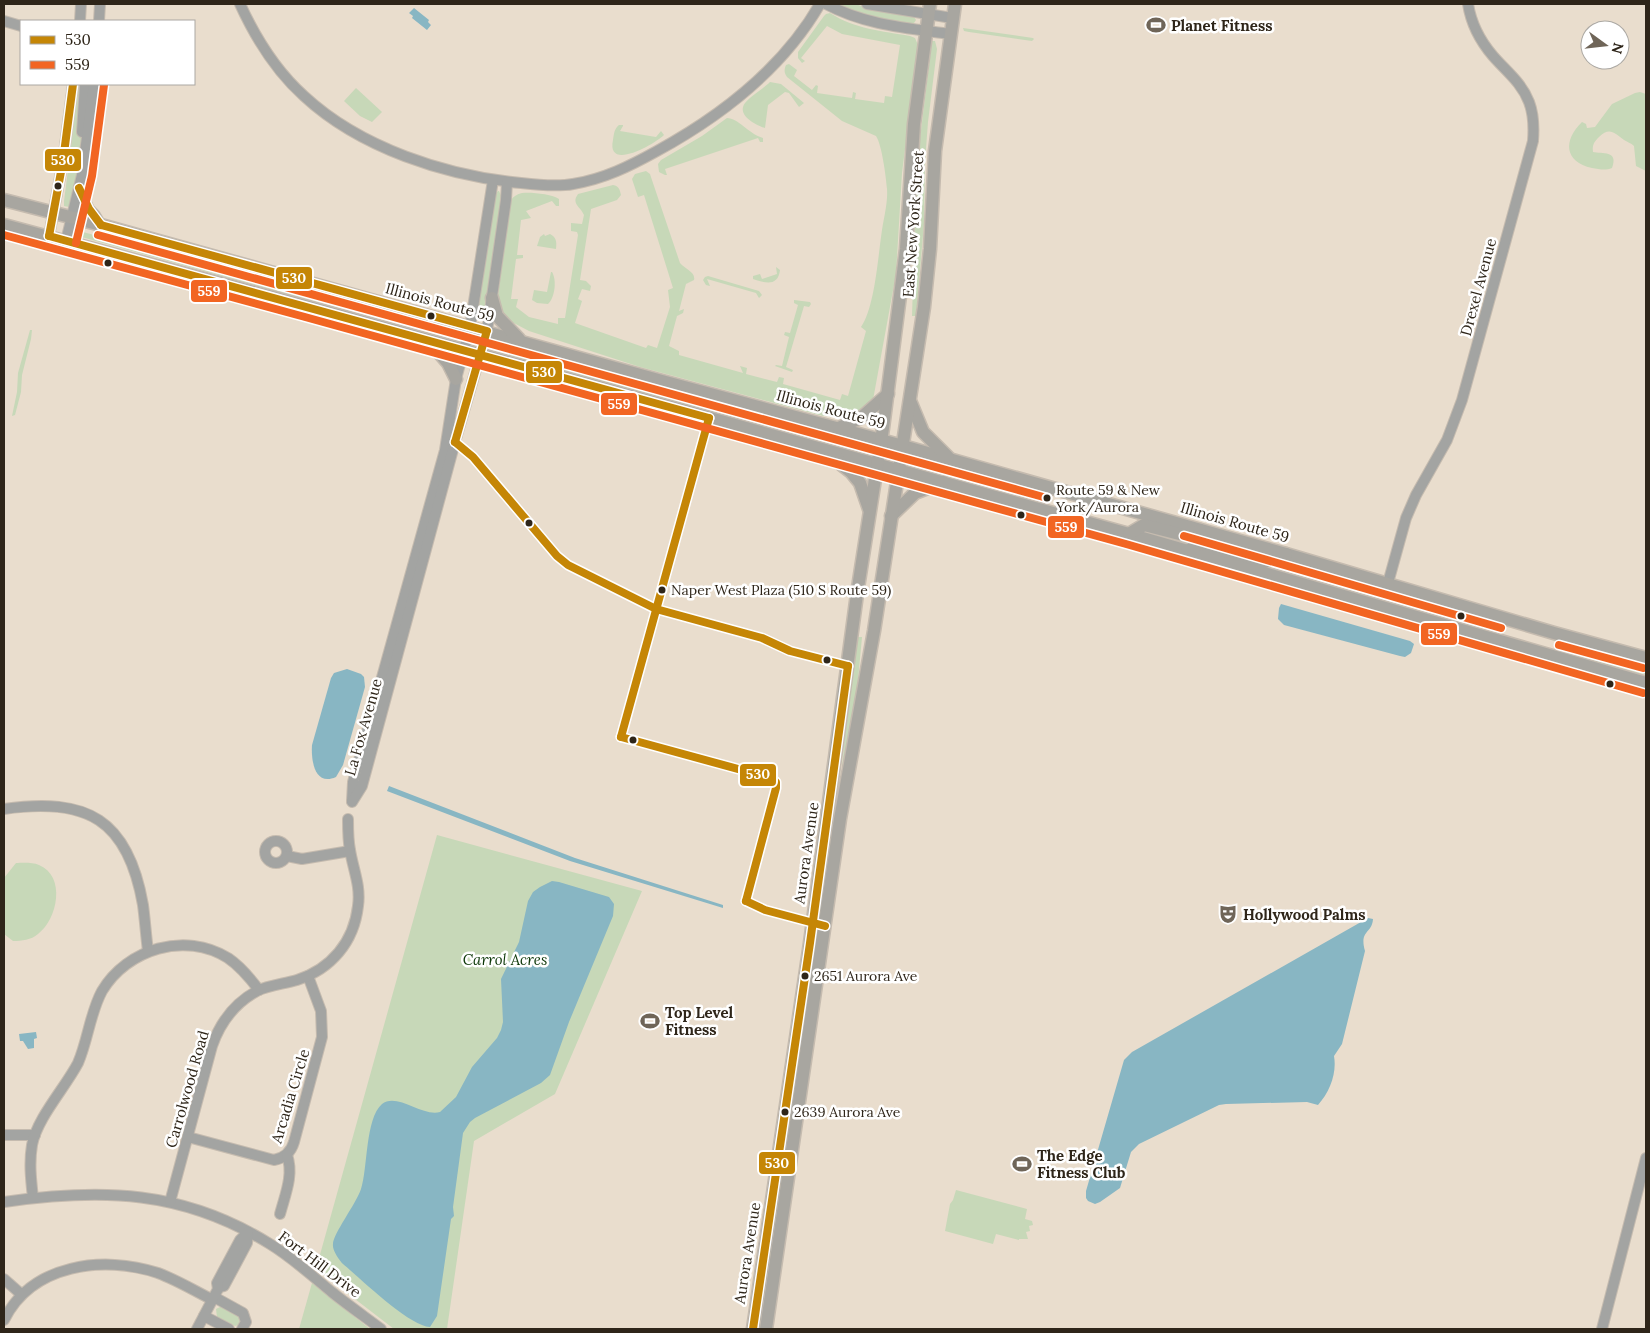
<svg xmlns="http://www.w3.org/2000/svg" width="1650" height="1333" font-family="Lora,serif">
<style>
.green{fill:#c7d8b8}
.water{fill:#88b6c3}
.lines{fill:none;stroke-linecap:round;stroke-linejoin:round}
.minor-casing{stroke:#c5bbaf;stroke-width:12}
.major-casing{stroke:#c5bbaf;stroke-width:15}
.minor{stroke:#a3a4a2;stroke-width:10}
.major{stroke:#a8a6a0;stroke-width:12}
.bus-1-casing{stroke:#fff;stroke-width:11}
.bus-2-casing{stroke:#fff;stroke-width:11}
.bus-1{stroke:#c58606;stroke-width:8}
.bus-2{stroke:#f26522;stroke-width:8}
.bus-dot{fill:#2e2519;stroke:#fff;stroke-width:2}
.labels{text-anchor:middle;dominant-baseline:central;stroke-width:5;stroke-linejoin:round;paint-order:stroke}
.bus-label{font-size:14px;fill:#2e2519;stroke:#fff;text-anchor:start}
.poi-label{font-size:15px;font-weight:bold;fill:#2e2519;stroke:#fff;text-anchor:start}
.street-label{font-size:15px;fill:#2e2519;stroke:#fff}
.park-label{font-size:15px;font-style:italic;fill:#0c3707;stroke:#fff}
.line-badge{stroke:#fff;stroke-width:2}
.badge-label{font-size:14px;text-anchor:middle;font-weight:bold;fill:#fff}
</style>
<rect width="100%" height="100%" fill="#e9ddcd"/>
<g class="green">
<path d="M837 4H855L871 9 914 17 916 20 914 23C888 24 859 16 837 4Z"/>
<path d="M830 13C855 29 882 31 910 36L915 38 918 45 902 173 896 274 873 400 853 417 823 416 640 367 529 331 508 320 502 313 497 302 511 200C514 196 517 194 522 193 531 192 552 194 559 199V206H556L552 201 526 211 531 218 521 220 517 255H523V258L516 259 511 299H518L516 307 529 317 558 324V318H565L578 235 577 232 571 231V223L582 224 584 215C580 206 571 204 578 194L613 185C619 186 620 190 621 195L617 200 591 209 580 280 586 281 591 286 590 291 582 289 578 299 582 301 575 323 646 348 648 345 657 348 670 307 668 290 673 288 644 195 638 197 632 179 635 174 646 171 650 174 654 186 680 263C685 269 696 272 694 280L686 284 679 311 684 309 683 313 677 316 669 346 679 351V355L743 373 740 366 747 368 746 374 777 382 779 377 784 378 783 384 840 400 842 394 848 396 866 331 861 327C875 307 878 256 882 230 884 217 888 202 887 189 886 177 882 145 876 136L842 121 787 77C784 73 784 70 786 65L789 64 797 70 794 76 812 90 816 85 818 86 817 93 852 98 853 92 856 93 855 99 884 103 885 96 892 97 900 45 842 34 827 26 801 58 805 61 802 63 798 58V52L824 16 826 14Z"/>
<path d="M963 28 1033 38 1034 39 1032 41 969 32 964 31Z"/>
<path d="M932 41H935L937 49 928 122 925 162 924 224 916 316H912L917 163Z"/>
<path d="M770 82 781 84 804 103 799 107 789 93 785 92 768 105 765 128C756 125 736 115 745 103 750 96 763 89 770 82Z"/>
<path d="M79 84H83C79 119 86 177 69 207L64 206V201Z"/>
<path d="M356 88 382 112 372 122 360 116 344 101Z"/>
<path d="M1640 92 1646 94V171L1636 166 1634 146C1631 143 1627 142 1624 140 1614 132 1609 127 1599 137 1594 142 1592 145 1593 152 1602 154 1619 150 1612 168 1605 171 1599 169 1592 168 1564 162 1563 140 1582 122L1586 124 1587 128 1595 127 1612 104 1635 93Z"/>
<path d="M727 118C738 118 749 134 763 138V142H760L758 138 665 169 667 175H665L659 172 658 164 661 160 702 136Z"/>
<path d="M619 125H623V126L620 131 656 137 661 131 664 135C655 144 606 172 613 140 614 134 614 129 619 125Z"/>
<path d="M498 191H499L502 198 485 318 479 321 476 317 496 194Z"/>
<path d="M79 231 155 251 253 274 456 330 460 334 452 335 394 319 302 298 78 236Z"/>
<path d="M544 234 545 236 550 234C556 237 557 241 556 249L537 246 540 237Z"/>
<path d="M776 267 780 270C778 287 765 283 753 279V276L760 274 762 279 777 274Z"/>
<path d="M551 272H552C557 280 555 298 548 304L537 303 532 300 534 290 547 292Z"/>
<path d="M708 276 759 291 762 295 759 298 756 293 707 279 710 286 706 285 703 280 705 277Z"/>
<path d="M794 300 810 302 811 304 809 307 804 306 786 367 793 370 792 372 775 366 776 365 782 366 789 337 784 335 785 332 790 333 798 305 794 303Z"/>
<path d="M30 330H32L31 339 22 375 21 392 15 415 12 416 17 392 18 373Z"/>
<path d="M493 346 503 347 634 384 698 397 768 416 767 419 683 404 496 351 492 349Z"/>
<path d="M858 637H862L855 713 845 768 842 767 845 736Z"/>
<path d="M1578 651 1646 670V675L1576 656Z"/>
<path d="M437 835 642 891 555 1094 474 1141 447 1329H394L316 1269Z"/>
<path d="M16 863C22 863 32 862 39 865 66 876 58 919 38 934 31 940 22 941 13 941L4 934V878Z"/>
<path d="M956 1190 1027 1209 1025 1219 1032 1221 1033 1225 1029 1226 1030 1231 1026 1232 1028 1239H1019V1240L996 1234 993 1244 945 1231 950 1204 953 1200Z"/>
<path d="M312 1283 370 1329H299Z"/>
<path d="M222 1306 238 1315 242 1319 239 1325 235 1326 217 1317 216 1309Z"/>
</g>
<g class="water">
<path d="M414 8 429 20 428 22 431 25 427 30 412 18 413 16 409 13Z"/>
<path d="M1281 604 1410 641 1414 644 1411 653 1405 657 1400 656 1284 625 1278 619 1279 608Z"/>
<path d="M347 669 361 674 364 677 365 687 343 765 336 777C314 787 311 759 312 745L331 678 334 673Z"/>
<path d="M389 786 575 858 723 905V908L570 861 387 791Z"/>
<path d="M552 881 559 882 609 897 614 904 613 916 569 1022 550 1075 541 1083 475 1118 470 1122 463 1133 453 1207 454 1216 451 1219 437 1316 430 1327C409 1326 361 1279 343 1264 339 1260 332 1250 333 1244 333 1234 356 1204 361 1189 368 1168 365 1119 382 1104 397 1092 422 1117 440 1112L456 1097 472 1067 497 1038 501 1030 503 1022 501 979 519 942 528 901 533 892 540 887Z"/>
<path d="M1368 918 1373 919C1372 934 1359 930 1365 951L1342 1044 1334 1056C1337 1073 1330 1092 1318 1105L1307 1102 1226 1104 1219 1105 1139 1144 1131 1152 1120 1188 1100 1202 1095 1204 1088 1201 1086 1198V1191L1124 1060 1132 1052Z"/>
<path d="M36 1032 37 1038 34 1039V1048L28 1049 23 1041H20L19 1034Z"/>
</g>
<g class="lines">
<g class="minor-casing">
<g id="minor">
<path d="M240 4C256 39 275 70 304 96 360 148 446 176 521 183 538 185 557 187 573 184 604 179 630 166 657 151 721 116 783 68 820 4"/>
<path d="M826 4C865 25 907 28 950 34"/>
<path d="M867 4 952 18"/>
<path d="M4 21 21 26"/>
<path d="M80 21 81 4"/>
<path d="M99 21 100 4"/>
<path d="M82 132 85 84"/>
<path d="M79 188 89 209 95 215 101 225"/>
<path d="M49 236 63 161 73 84"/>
<path d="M66 241 82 175 94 84"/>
<path d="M1388 583 1406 518 1416 495 1447 440 1462 400 1533 141C1534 128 1534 115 1529 102 1522 83 1506 71 1493 56 1481 42 1471 23 1468 4"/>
<path d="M352 801 353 782 445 450 456 379 470 327 493 180"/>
<path d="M352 802 362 786 455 442 487 331 506 200 507 182"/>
<path d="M4 809C87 797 128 819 143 905 145 920 146 936 148 951"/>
<circle cx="276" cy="852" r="11"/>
<path d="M287 856 302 859 350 851"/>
<path d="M4 1135H35"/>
<path d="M188 1137 274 1160C285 1158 291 1152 294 1142L322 1037 321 1011 308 976"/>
<path d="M33 1198C31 1180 29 1163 32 1145 37 1118 65 1088 78 1063 88 1040 90 1013 102 991 127 949 185 931 228 958 240 966 250 978 259 990"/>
<path d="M4 1202C102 1188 183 1190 270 1244 293 1258 312 1276 333 1293 348 1305 365 1317 381 1329"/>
<path d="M170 1202 212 1046C220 1023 235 1003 257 991 269 985 284 984 297 980 331 969 354 942 358 906 361 886 353 869 350 850 348 840 348 829 348 819"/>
<path d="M280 1214C285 1195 294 1175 287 1155"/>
<path d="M4 1279 21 1294"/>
<path d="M219 1287 224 1286 247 1243 248 1232"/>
<path d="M214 1297 243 1313 246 1322 242 1329"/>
<path d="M204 1316 229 1329"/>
<path d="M4 1320C32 1264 103 1255 158 1273 177 1280 195 1291 213 1300"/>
<path d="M197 1329 218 1289 217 1283 240 1240 248 1232"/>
<path d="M1602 1329 1646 1158"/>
</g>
</g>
<g class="major-casing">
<g id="major">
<path d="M4 200 101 225 662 381 903 446 1286 554 1554 633 1646 658"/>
<path d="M4 225 308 307 1129 534 1646 683"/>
<path d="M492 298 497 316 519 339"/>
<path d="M429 341 448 363 456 379"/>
<path d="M911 403 923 432 948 457"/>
<path d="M839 428 862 417 888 394"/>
<path d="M834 453 842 465 851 472 860 483 869 509"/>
<path d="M891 516 915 493 943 482"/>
<path d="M1129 534 1144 525 1191 537 1200 530"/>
<path d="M1187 551 1200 544 1265 562 1286 554"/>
<path d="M753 1329 810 943 857 594 883 428 906 249 914 124 930 4"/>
<path d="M766 1329 840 819 874 631 924 307 930 249 935 151 955 4"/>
</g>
</g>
<use href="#minor" class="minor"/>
<use href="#major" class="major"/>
<g class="bus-1-casing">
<g id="bus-1">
<path d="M79 188 89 209 101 225"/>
<path d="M101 225 487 331"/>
<path d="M49 236 709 418"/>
<path d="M49 236 63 161 73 84"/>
<path d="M455 442 473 457 557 556 568 565 656 609 762 638 790 651 848 666"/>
<path d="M455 442 486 334"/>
<path d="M621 737 709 418"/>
<path d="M621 737 771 778 776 782V788L746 901"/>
<path d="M746 901 765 910 825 926"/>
<path d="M753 1329 810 943 848 666"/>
</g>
</g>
<g class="bus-2-casing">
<g id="bus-2">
<path d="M4 235 305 317 1126 544 1643 693"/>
<path d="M98 235 1047 498"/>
<path d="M76 243 92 176 104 85"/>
<path d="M1184 536 1501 628"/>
<path d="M1559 645 1643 668"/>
</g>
</g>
<use href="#bus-1" class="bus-1"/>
<use href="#bus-2" class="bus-2"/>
</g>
<defs>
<g id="stadium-bare" transform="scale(1.5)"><path d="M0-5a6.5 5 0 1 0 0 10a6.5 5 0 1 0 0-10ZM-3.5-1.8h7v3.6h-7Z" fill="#6f6558" stroke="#fff" stroke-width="2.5" paint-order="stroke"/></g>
<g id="theatre-bare" transform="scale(1.5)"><path d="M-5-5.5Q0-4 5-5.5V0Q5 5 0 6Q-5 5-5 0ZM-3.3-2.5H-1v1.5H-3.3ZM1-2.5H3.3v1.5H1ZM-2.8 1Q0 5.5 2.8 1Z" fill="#6f6558" stroke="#fff" stroke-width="2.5" paint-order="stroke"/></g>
</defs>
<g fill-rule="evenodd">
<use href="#stadium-bare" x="1156" y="25"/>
<use href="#theatre-bare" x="1228" y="914"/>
<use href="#stadium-bare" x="650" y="1021"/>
<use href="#stadium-bare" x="1022" y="1164"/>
</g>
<g class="bus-dot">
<circle cx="58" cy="186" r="4.5"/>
<circle cx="108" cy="263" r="4.5"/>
<circle cx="431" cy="316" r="4.5"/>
<circle cx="1047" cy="498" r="4.5"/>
<circle cx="1021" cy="515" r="4.5"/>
<circle cx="529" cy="523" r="4.5"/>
<circle cx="662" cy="590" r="4.5"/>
<circle cx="1461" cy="616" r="4.5"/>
<circle cx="827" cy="660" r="4.5"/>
<circle cx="1610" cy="684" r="4.5"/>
<circle cx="633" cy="740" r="4.5"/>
<circle cx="805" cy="976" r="4.5"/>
<circle cx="785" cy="1112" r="4.5"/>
</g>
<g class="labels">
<g class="bus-label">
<text x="1056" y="490">Route 59 &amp; New<tspan x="1056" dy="17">York/Aurora</tspan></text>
<text x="671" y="590">Naper West Plaza (510 S Route 59)</text>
<text x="814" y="976">2651 Aurora Ave</text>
<text x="794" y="1112">2639 Aurora Ave</text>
</g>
<g class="poi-label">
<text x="1171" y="25">Planet Fitness</text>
<text x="1243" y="914">Hollywood Palms</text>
<text x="665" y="1012">Top Level<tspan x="665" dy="17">Fitness</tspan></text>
<text x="1037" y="1155">The Edge<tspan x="1037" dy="17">Fitness Club</tspan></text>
</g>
<g class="street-label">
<text transform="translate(913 224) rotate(-86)">East New York Street</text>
<text transform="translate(1478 287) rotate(-75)">Drexel Avenue</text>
<text transform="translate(440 302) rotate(15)">Illinois Route 59</text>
<text transform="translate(831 409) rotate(15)">Illinois Route 59</text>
<text transform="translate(1235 522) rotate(16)">Illinois Route 59</text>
<text transform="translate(363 727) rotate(-74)">La Fox Avenue</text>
<text transform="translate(806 853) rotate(-82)">Aurora Avenue</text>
<text transform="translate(187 1089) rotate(-74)">Carrolwood Road</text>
<text transform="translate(290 1096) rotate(-73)">Arcadia Circle</text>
<text transform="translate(747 1253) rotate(-81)">Aurora Avenue</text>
<text transform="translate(320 1264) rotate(37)">Fort Hill Drive</text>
</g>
<g class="park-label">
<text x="505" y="959">Carrol Acres</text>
</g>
</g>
<g class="line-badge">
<rect x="44" y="148" width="38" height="24" rx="5" fill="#c58606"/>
<rect x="275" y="266" width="38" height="24" rx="5" fill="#c58606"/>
<rect x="190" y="279" width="38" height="24" rx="5" fill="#f26522"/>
<rect x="525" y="360" width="38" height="24" rx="5" fill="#c58606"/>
<rect x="600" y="392" width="38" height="24" rx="5" fill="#f26522"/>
<rect x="1047" y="515" width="38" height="24" rx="5" fill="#f26522"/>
<rect x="1420" y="622" width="38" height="24" rx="5" fill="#f26522"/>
<rect x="739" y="763" width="38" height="24" rx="5" fill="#c58606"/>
<rect x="758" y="1151" width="38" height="24" rx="5" fill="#c58606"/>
</g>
<g class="badge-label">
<text x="63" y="165">530</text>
<text x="294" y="283">530</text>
<text x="209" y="296">559</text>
<text x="544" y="377">530</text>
<text x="619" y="409">559</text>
<text x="1066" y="532">559</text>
<text x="1439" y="639">559</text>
<text x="758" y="779">530</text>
<text x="777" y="1168">530</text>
</g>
<rect width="1650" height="1333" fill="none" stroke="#2e2519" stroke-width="10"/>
<rect x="20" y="20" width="175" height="65" fill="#ffffff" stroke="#aba8a3"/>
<rect x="30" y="36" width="25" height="8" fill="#c58606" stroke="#aba8a3"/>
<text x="65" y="45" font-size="15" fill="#2e2519">530</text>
<rect x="30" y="61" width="25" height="8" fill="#f26522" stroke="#aba8a3"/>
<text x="65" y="70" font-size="15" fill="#2e2519">559</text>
<g transform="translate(1605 45) rotate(105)"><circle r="24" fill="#ffffff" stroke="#aba8a3"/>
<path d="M0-4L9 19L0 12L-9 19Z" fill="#6f6558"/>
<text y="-8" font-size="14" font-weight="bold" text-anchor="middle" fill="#2e2519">N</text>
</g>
</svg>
